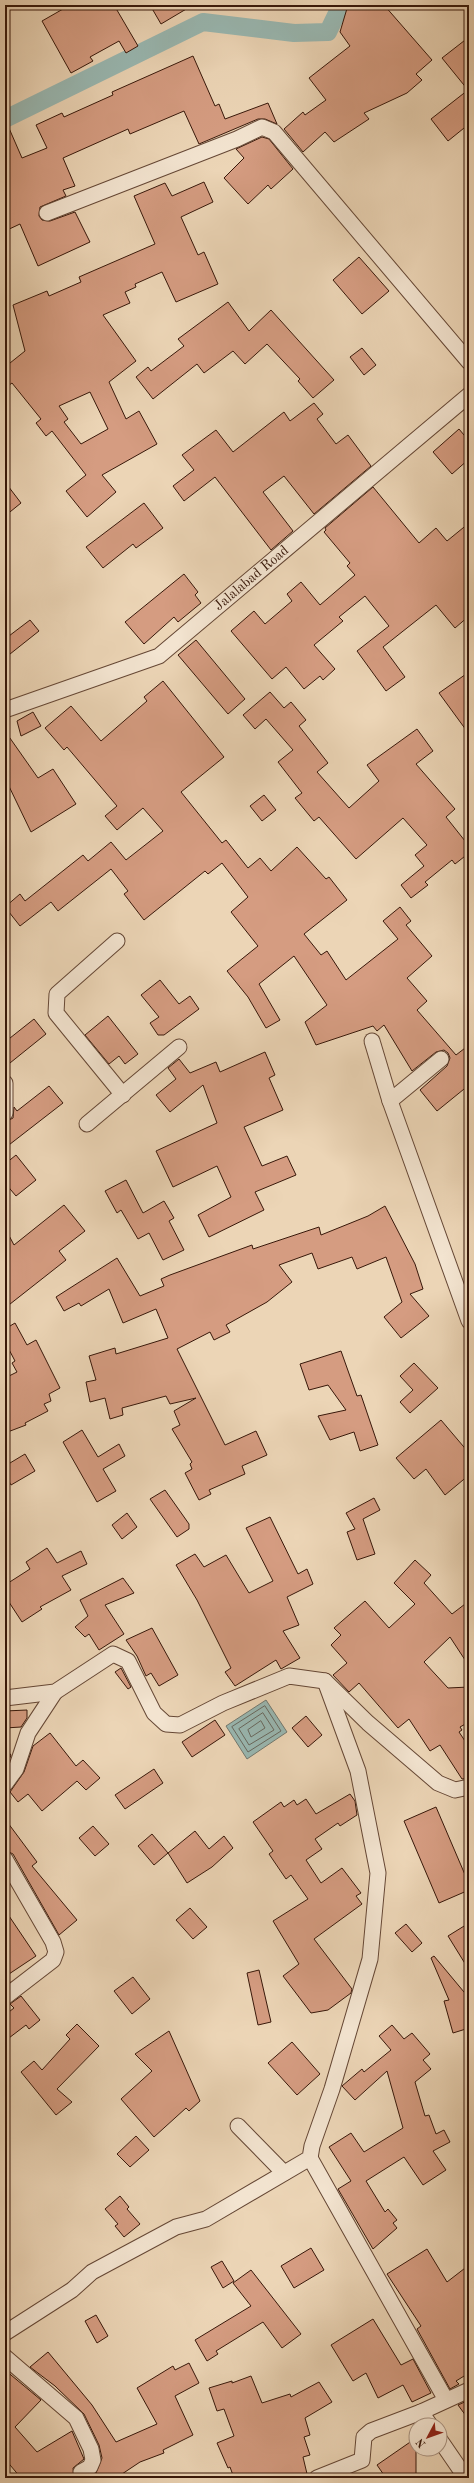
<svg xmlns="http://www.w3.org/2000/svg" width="474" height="2483" font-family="'Old Standard TT',serif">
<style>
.water{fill:#99b8b2;stroke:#72786f}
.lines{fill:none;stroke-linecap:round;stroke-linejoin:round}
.shore{stroke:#68685e;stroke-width:1}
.canal{stroke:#99b8b2;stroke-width:18}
.building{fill:#d59c81;stroke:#38180a;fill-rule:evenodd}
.minor-casing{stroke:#654735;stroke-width:17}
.minor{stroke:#f3e4d0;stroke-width:15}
.labels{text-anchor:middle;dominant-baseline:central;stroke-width:3;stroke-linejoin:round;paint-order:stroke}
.street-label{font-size:14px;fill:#38180a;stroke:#f3e4d0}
</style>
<rect width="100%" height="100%" fill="#ecd5b6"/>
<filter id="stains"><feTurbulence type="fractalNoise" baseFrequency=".005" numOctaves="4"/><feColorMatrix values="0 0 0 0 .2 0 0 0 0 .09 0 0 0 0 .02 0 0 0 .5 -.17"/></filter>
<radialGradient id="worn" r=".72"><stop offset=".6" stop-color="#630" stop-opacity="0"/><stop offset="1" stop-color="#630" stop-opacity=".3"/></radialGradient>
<path class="water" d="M266 1700 287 1732 247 1759 226 1726Z"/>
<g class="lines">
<g class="shore">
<path d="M265 1706 281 1731 248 1752 232 1727Z"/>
<path d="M263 1713 274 1730 249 1745 239 1729Z"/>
<path d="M261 1721 265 1728 251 1737 248 1730Z"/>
</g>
<path class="canal" d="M5 119 203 22 294 33 328 32 341 5"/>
</g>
<g class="building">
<path d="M70 5H114L138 46 126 53 119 41 90 57 93 61 71 73 42 21Z"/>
<path d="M150 5H193L161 24Z"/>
<path d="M348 5H384L432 60 416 74 422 80 407 93 364 113 369 119 334 142 325 132 303 152 284 129 303 112 305 115 326 100 309 78 350 46 340 32Z"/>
<path d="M469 37V124L448 141 431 119 468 90 442 58Z"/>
<path d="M193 56 215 106 219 104 225 119 268 103 277 124 265 119H258L199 144 184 111 130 134 128 129 63 158 75 186 63 190 66 196 40 207 39 216 42 220 50 221 75 212 90 242 38 266 20 224 5 231V119L22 158 47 148 36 125 62 113 64 117 113 95 112 92Z"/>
<path d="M262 137 269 139 293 169 271 189 268 185 248 204 224 178 244 158 236 149Z"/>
<path d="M204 182 213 202 181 217 198 255 204 252 218 284 176 302 162 272 135 284 136 287 125 292 130 303 103 315 136 361 109 382 126 419 139 411 157 444 102 475 116 492 87 517 66 491 86 475 52 431 46 436 36 423 41 419 12 383 5 388V367L25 351 13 305 47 291 49 296 81 282 79 277 155 244 134 196 165 183 172 196ZM90 392 108 429 81 444 64 422 68 419 59 406Z"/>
<path d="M359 257 389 291 362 314 333 280Z"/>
<path d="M228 302 249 331 271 310 334 380 313 398 298 381 300 379 267 344 245 364 233 351 204 373 197 364 153 399 136 377 148 367 151 371 184 346 178 339Z"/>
<path d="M362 348 376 365 364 375 350 357Z"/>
<path d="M314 403 323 414 317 419 336 444 348 435 371 466 314 514 284 476 263 492 293 531 271 550 215 477 184 501 173 486 194 470 182 455 216 430 233 452 284 412 290 421Z"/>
<path d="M459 429 469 441V459L452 474 433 452Z"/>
<path d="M5 482 21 503 5 516Z"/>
<path d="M373 487 419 543 436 528 447 541 469 523V616L455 628 436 605 383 647 405 677 386 691 357 651 389 626 365 596 339 617 343 621 314 645 335 669 323 680 320 676 304 689 286 667 272 679 231 631 254 611 265 624 292 601 287 594 301 582 320 605 355 575 347 566 350 563 324 532 326 530 325 528Z"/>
<path d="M144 503 163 528 136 548 133 544 103 568 86 547Z"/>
<path d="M184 574 198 592 195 595 201 603 178 622 174 617 144 644 125 622Z"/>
<path d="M30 620 39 631 5 658V639Z"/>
<path d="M196 640 245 699 228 714 178 655Z"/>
<path d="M469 672V734L439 693Z"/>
<path d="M163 681 224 757 181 792 222 843 226 840 248 868 260 858 271 871 297 847 326 879 329 877 347 900 304 934 321 955 327 951 346 980 398 939 383 921 400 907 411 921 406 925 432 956 407 978 427 1001 417 1010 456 1055 469 1045V1085L437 1111 420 1090 447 1066 450 1058 448 1053 444 1050 436 1052 412 1071 384 1025 377 1031 373 1026 316 1045 305 1022 327 1005 294 956 259 984 280 1020 266 1028 248 997 227 971 258 946 231 912 248 897 222 863 208 874 205 871 144 920 124 894 128 891 111 869 58 911 51 902 20 926 5 907 20 894 25 901 83 855 88 861 111 842 126 860 163 831 143 808 117 830 105 816 117 806 67 747 64 750 45 728 71 706 101 741 147 701 144 697Z"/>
<path d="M270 692 284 708 291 702 306 720 299 726 328 763 317 772 349 808 379 781 367 765 417 729 433 751 416 764 455 809 446 817 469 846V853L455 864 452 860 425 882 428 885 411 898 401 885 424 866 415 855 427 845 403 818 356 859 319 817 314 821 295 798 302 793 278 762 293 750 266 719 255 729 243 715Z"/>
<path d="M33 712 41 726 21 736 17 721Z"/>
<path d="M5 731 38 778 53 769 76 804 31 832 5 778Z"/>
<path d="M264 795 276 810 262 821 250 806Z"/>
<path d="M160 980 179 1004 190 996 199 1009 164 1035H158L150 1023 159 1017 141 995Z"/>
<path d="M108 1016 138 1054 125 1064 119 1056 109 1064 85 1035Z"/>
<path d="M34 1019 46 1034 5 1067V1042Z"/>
<path d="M265 1052 275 1075 269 1078 283 1110 244 1127 262 1166 287 1156 296 1175 255 1192 264 1210 209 1237 198 1215 231 1197 217 1166 173 1187 156 1151 217 1123 203 1085 170 1112 156 1095 176 1079 168 1068 179 1059 190 1073 216 1062 220 1072Z"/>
<path d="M49 1086 63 1103 5 1148V1122L13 1118 14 1107 17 1111Z"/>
<path d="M16 1155 36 1180 16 1196 5 1183V1164Z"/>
<path d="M126 1180 143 1213 164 1201 174 1218 169 1221 184 1250 163 1260 149 1233 138 1239 121 1210 117 1213 105 1191Z"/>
<path d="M64 1205 85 1231 59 1251 66 1260 5 1308V1228L14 1245Z"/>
<path d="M385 1206 415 1264 423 1289 410 1294 429 1316 401 1338 384 1317 402 1302 386 1257 357 1269 352 1257 318 1269 312 1253 279 1265 292 1282 267 1302 226 1325 230 1332 214 1340 210 1332 177 1349 225 1445 256 1431 267 1455 242 1466 245 1474 209 1490 211 1494 199 1500 185 1473 192 1469 190 1464 192 1462 172 1429 180 1425 174 1411 196 1398 170 1404 166 1396 122 1408 123 1415 110 1419 105 1398 90 1402 86 1382 96 1380 89 1356 115 1348 116 1354 168 1338 156 1309 123 1323 109 1289 81 1306 79 1303 64 1311 56 1297 117 1258 140 1296 164 1286 161 1279 170 1275 252 1245 253 1249 319 1227 321 1235 368 1216Z"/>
<path d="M15 1323 27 1345 36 1340 60 1388 49 1394 51 1401 44 1404 48 1411 25 1423 26 1425 5 1433V1378L17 1372 12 1363 15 1361 5 1342V1329Z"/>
<path d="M341 1351 357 1396 361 1395 378 1445 360 1451 354 1432 330 1440 318 1416 346 1410 328 1385 309 1390 300 1364Z"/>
<path d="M414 1363 438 1388 410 1413 400 1402 413 1390 400 1376Z"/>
<path d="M441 1420 469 1453V1475L445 1495 426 1469 414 1479 396 1458Z"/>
<path d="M82 1430 98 1457 119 1444 125 1456 103 1469 116 1491 97 1502 63 1442Z"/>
<path d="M25 1454 35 1471 11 1485 5 1474V1466Z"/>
<path d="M165 1490 189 1524V1529L177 1537 150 1499Z"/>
<path d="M374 1498 380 1510 363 1519 375 1554 357 1560 347 1532 355 1529 346 1513Z"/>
<path d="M127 1513 137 1527 122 1539 112 1525Z"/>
<path d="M270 1517 298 1574 307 1569 313 1584 287 1597 299 1625 283 1631 300 1658 281 1669 276 1660 235 1686 225 1672 231 1668 197 1600 176 1565 195 1554 204 1567 226 1555 249 1593 273 1581 246 1528Z"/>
<path d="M47 1548 57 1563 81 1551 87 1564 62 1576 71 1590 40 1607 42 1609 22 1622 5 1596V1585L30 1569 26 1562Z"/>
<path d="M415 1560 431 1575 424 1583 452 1614 469 1601V1666L450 1637 424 1662 448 1688 469 1687V1722L460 1727 462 1730 459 1732 469 1747V1778L462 1779 440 1745 430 1751 409 1719 398 1728 359 1683 349 1692 333 1675 347 1663 331 1645 341 1635 334 1628 365 1601 389 1628 415 1604 394 1583Z"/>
<path d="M123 1578 134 1593 105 1605 124 1634 99 1650 89 1634 85 1637 75 1627 88 1616 80 1600Z"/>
<path d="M152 1628 178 1675 159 1686 151 1673 146 1676 137 1656 126 1640Z"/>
<path d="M121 1668 131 1687 128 1689 115 1672Z"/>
<path d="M27 1710V1718L21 1727 5 1728V1711Z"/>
<path d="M306 1716 322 1735 308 1747 292 1728Z"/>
<path d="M215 1720 225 1735 192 1757 182 1742Z"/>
<path d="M50 1733 76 1766 83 1760 100 1778 86 1790 77 1781 42 1811 28 1794 18 1802 10 1792 24 1772 33 1746Z"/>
<path d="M5 1748 11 1755 5 1769Z"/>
<path d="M154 1769 163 1783 125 1809 115 1795Z"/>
<path d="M350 1794 355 1801 357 1815 340 1826 338 1823 315 1839 322 1849 306 1860 321 1883 342 1868 361 1893 356 1896 362 1904 314 1939 352 1989 351 1993 328 2010 311 2013 283 1976 299 1964 273 1921 308 1899 291 1875 286 1879 269 1854 273 1851 253 1822 281 1802 284 1807 294 1800 297 1805 306 1799 316 1814Z"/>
<path d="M436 1807 469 1884V1890L439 1903 404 1821Z"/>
<path d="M5 1819 37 1862 32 1866 77 1920 59 1935 13 1854 5 1850Z"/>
<path d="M93 1826 109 1844 95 1856 79 1838Z"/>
<path d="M195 1831 209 1849 224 1836 233 1848 212 1867 187 1883 168 1853Z"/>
<path d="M152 1834 168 1853 154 1865 138 1846Z"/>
<path d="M190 1908 207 1927 193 1939 176 1920Z"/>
<path d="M5 1910 36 1956 6 1976 10 1982 5 1986Z"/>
<path d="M469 1923V1970L448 1936Z"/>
<path d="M406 1924 422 1943 412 1952 395 1933Z"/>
<path d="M434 1956 469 1998V2028L453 2033 444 2001 449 2000 431 1958Z"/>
<path d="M259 1970 271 2022 258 2025 247 1973Z"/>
<path d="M133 1977 150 1999 132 2014 114 1991Z"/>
<path d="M21 1996 40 2020 29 2029 26 2025 5 2041V2015L14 2008 10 2004Z"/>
<path d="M77 2024 99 2046 57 2089 72 2102 56 2115 21 2072 34 2061 42 2070 70 2039 66 2035Z"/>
<path d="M392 2025 404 2039 412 2033 430 2054 423 2060 431 2069 415 2082 425 2116 429 2115 436 2134 444 2130 450 2142 433 2151 446 2170 423 2185 404 2157 366 2181 385 2212 388 2209 397 2220 393 2223 397 2228 373 2249 338 2189 351 2181 329 2147 351 2133 364 2152 403 2128 387 2071 355 2100 342 2086 362 2069 364 2072 391 2050 379 2036Z"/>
<path d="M169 2031 200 2101 189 2111 186 2108 154 2137 121 2099 152 2071 135 2054Z"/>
<path d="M292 2042 320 2074 297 2095 268 2063Z"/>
<path d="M136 2136 149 2150 130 2167 117 2154Z"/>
<path d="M120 2196 129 2207 127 2209 140 2224 124 2237 115 2226 118 2224 105 2209Z"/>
<path d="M311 2248 324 2270 294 2288 281 2266Z"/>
<path d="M427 2249 447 2282 469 2265V2373L456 2381 459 2384 450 2389 417 2329 421 2326 387 2274Z"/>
<path d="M222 2261 234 2281 223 2288 211 2267Z"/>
<path d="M251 2270 301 2334 282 2348 263 2322 216 2351 218 2354 207 2361 195 2340 251 2306 233 2283Z"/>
<path d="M96 2315 108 2336 97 2343 85 2321Z"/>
<path d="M373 2319 401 2365 413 2359 431 2393 412 2402 403 2385 378 2398 366 2373 353 2381 331 2345Z"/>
<path d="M48 2352 92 2405 116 2442 157 2424 137 2388 173 2366 175 2370 189 2363 199 2383 175 2396 193 2435 163 2450 164 2453 140 2462 116 2478H94L102 2458 99 2445 84 2414 55 2386 30 2367Z"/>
<path d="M5 2370 41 2400 15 2427 37 2452 72 2431 84 2459 73 2468 74 2478H21L5 2459Z"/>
<path d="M251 2376 262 2403 290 2394 291 2397 319 2382 332 2402 305 2418 310 2435 304 2437 310 2455 303 2457 308 2478H234L230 2467 228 2468 217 2443 234 2436 224 2409 217 2411 209 2388 232 2381V2383Z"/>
<path d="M469 2400V2420L458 2405Z"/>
<path d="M416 2438V2478H386L377 2465Z"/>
</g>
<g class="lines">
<g class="minor-casing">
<g id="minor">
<path d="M47 213 237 139 262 127 274 132 469 362"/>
<path id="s1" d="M5 710 159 656 469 395"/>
<path d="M117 941 57 994 56 1013 123 1095"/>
<path d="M372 1041 390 1101"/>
<path d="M441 1059 390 1101 469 1321"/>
<path d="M5 1083V1113"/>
<path d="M87 1124 179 1047"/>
<path d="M5 1698 55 1692 113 1654 128 1661 154 1713 166 1724 180 1725 223 1703 289 1676 325 1681 368 1723 438 1783 455 1790 469 1787"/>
<path d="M5 1784 16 1769 28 1733 55 1692"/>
<path d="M5 1859 53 1942 56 1952 53 1960 5 1997"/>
<path d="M238 2126 284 2173"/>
<path d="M310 2158 446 2400"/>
<path d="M5 2333 72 2290 92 2272 176 2227 206 2219 310 2158 312 2146 332 2089 370 1959 378 1873 358 1771 325 1681"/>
<path d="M5 2357 76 2418 91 2449 93 2460 90 2467 81 2472 85 2478"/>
<path d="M421 2412 430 2425"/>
<path d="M440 2440 466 2478"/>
<path d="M317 2478 362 2460 364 2437 371 2431 421 2412 469 2390"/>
</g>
</g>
<use href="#minor" class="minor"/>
</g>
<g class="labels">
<g class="street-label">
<text stroke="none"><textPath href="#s1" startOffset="284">Jalalabad Road</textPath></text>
</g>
</g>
<rect width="474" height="2483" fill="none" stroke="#ecd5b6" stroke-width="20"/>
<rect x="6" y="6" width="462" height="2471" fill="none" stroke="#38180a" stroke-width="2"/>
<rect x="10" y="10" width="454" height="2463" fill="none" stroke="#38180a"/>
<g transform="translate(428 2437) rotate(229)"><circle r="19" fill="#f3e4d0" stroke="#a89281"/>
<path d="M0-3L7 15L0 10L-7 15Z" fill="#8f2418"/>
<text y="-6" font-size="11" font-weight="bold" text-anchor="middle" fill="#38180a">N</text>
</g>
<rect width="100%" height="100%" filter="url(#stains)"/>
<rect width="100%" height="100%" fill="url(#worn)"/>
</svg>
